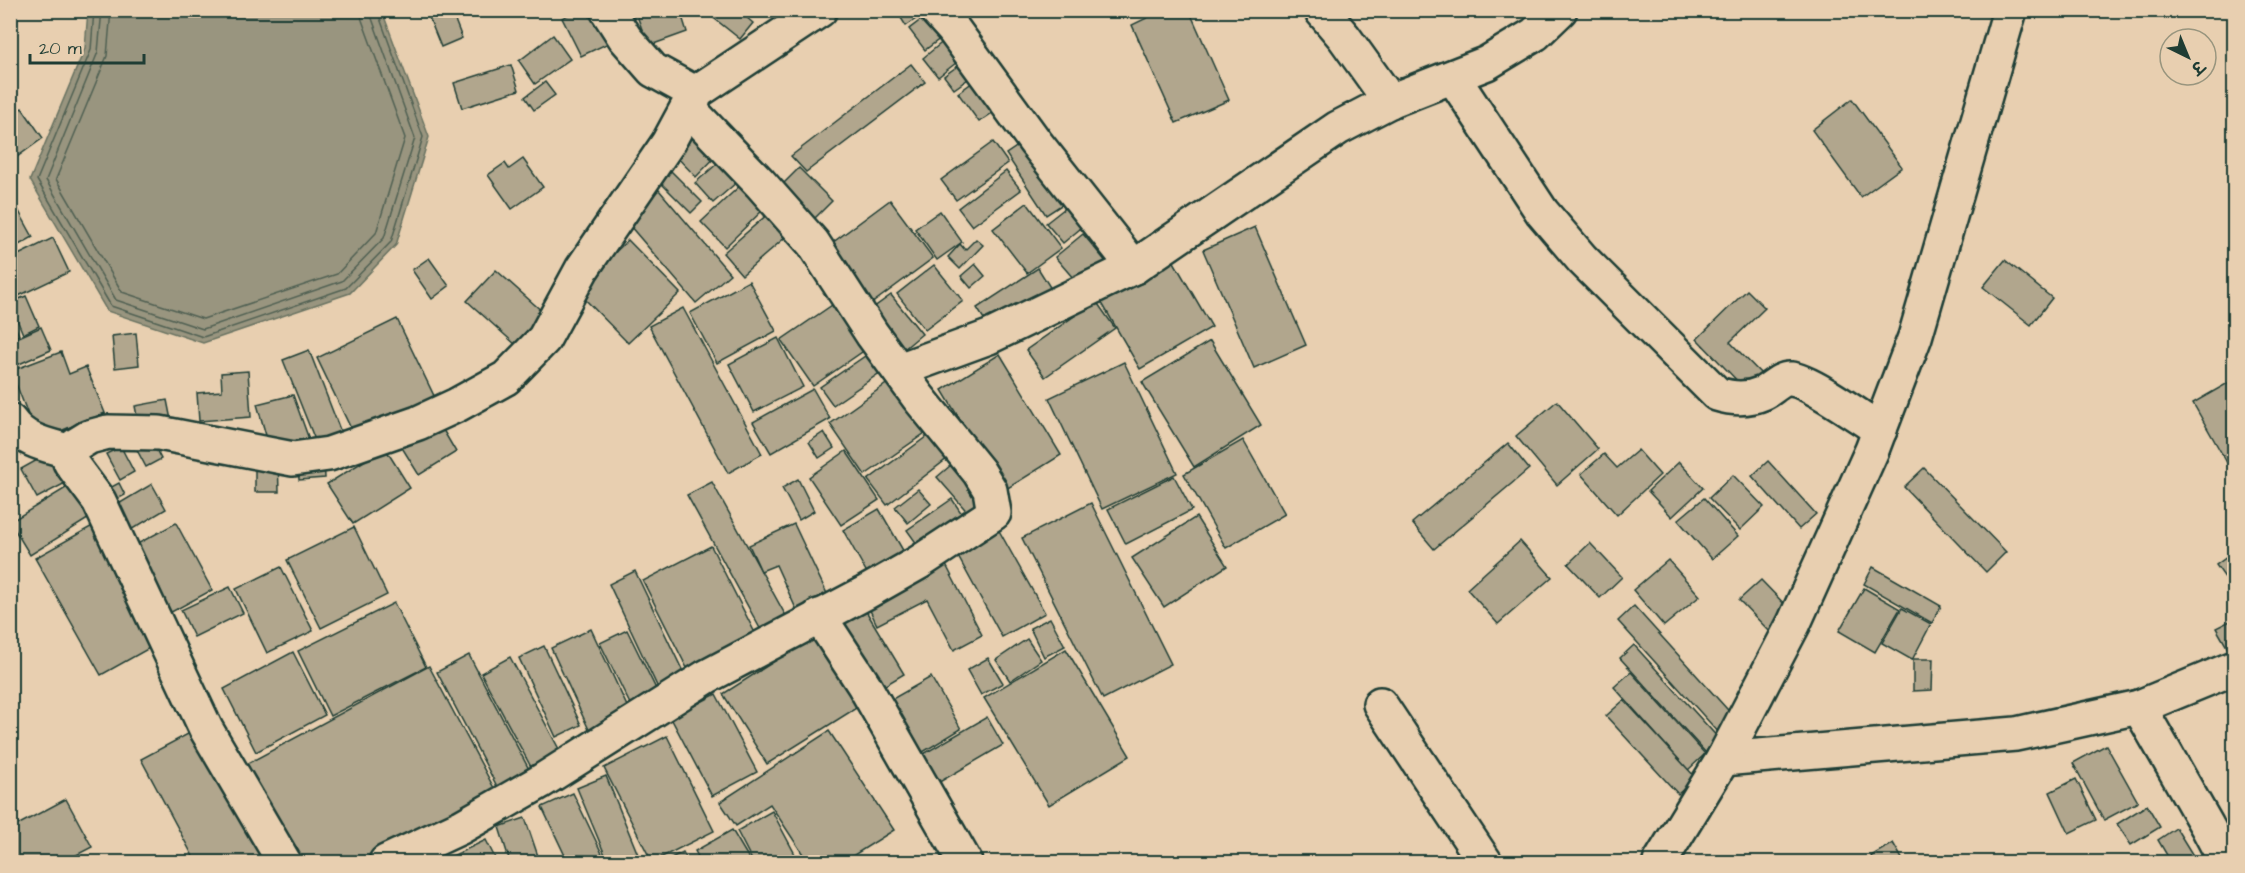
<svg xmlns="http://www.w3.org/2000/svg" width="2245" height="873" font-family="'Architects Daughter','Playpen Sans Deva',sans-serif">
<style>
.water{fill:#99957f;stroke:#687261;stroke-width:1.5}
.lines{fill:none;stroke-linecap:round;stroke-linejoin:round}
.shore{stroke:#506052;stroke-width:1.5}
.building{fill:#b1a68d;stroke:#1f3d34;stroke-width:1.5}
.street-casing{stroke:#1f3d34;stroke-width:38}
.secondary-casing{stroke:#1f3d34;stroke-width:38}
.street{stroke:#e8cfb0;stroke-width:33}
.secondary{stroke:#e8cfb0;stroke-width:33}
</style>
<rect width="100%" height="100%" fill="#e8cfb0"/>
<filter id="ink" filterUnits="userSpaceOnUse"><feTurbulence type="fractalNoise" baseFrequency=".0167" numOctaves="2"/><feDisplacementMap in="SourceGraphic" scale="12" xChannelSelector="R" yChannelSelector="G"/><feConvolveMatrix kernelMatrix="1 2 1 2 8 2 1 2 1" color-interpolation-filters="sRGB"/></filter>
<g filter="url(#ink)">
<path class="water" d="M88 11H382L429 137 396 245 350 293 203 343 107 311 30 180 85 48Z"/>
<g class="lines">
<g class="shore">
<path d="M94 10 91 50 37 180 111 306 203 337 346 288 391 242 423 137 377 10"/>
<path d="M102 10 98 52 46 180 116 300 203 329 342 281 384 238 415 138 369 10"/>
<path d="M111 10 107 56 56 179 122 292 203 319 337 274 376 233 405 138 362 20 360 10"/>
</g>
</g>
<g class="building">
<path d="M426 10H451L462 38 441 47Z"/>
<path d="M577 10H603L617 39 581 56 562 18Z"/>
<path d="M635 10H680L687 32 648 46Z"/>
<path d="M713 10H738L753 23 740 39 710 15Z"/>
<path d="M896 10H925L926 12 906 26Z"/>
<path d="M1163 10H1189L1229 100 1176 123 1132 25Z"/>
<path d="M930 13 945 35 925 50 909 29Z"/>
<path d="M553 35 570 59 535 84 519 61Z"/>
<path d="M945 40 961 59 938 77 923 58Z"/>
<path d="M966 60 975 74 954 89 944 76Z"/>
<path d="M911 64 925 82 806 172 791 156Z"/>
<path d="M511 65 519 90 462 108 454 83Z"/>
<path d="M980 77 1001 107 979 122 958 93Z"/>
<path d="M545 82 555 95 534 110 525 97Z"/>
<path d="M1852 99 1902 167 1861 197 1812 130Z"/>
<path d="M22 108 43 138 10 162V116Z"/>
<path d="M700 126 723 149 696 177 673 153Z"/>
<path d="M1028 139 1069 200 1046 215 1006 154Z"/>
<path d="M993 142 1008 163 956 200 941 180Z"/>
<path d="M727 155 745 175 713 203 695 183Z"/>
<path d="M523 159 543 187 512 209 488 175 505 163 509 169Z"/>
<path d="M667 167 702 202 691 213 656 178Z"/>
<path d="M799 168 832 201 813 220 780 187Z"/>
<path d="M1006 171 1021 190 972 226 958 208Z"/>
<path d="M745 181 768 205 725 247 701 222Z"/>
<path d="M659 190 730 274 696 303 624 219Z"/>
<path d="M10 195 33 237 10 250Z"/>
<path d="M890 200 933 258 867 307 824 249Z"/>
<path d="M1027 203 1061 248 1027 273 993 229Z"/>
<path d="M1069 205 1086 224 1063 243 1046 223Z"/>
<path d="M777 206 796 228 742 275 723 253Z"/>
<path d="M940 211 962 242 937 260 915 229Z"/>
<path d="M1255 227 1306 345 1254 368 1203 250Z"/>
<path d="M1083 234 1107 263 1080 286 1055 257Z"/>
<path d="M53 238 69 272 10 300V259Z"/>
<path d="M976 239 983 245 960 269 948 257 960 244 965 250Z"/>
<path d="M628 240 680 293 628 343 576 290Z"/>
<path d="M1170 255 1212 327 1140 369 1099 298Z"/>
<path d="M429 258 449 286 432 299 412 270Z"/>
<path d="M2005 260 2052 298 2031 325 1983 287Z"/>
<path d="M975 264 985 276 971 288 961 276Z"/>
<path d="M934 265 963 301 925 330 897 294Z"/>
<path d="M1038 268 1053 292 992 332 977 308Z"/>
<path d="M496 270 544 313 516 345 467 301Z"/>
<path d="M749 281 776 331 717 363 690 313Z"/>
<path d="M1747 290 1765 308 1730 342 1765 378 1749 393 1697 339Z"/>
<path d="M891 295 922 334 904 349 873 308Z"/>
<path d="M26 296 39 326 23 334 10 303Z"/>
<path d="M841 299 872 345 813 386 781 340Z"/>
<path d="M1096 301 1115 328 1045 377 1026 350Z"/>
<path d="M683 308 762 454 728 473 649 326Z"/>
<path d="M10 315 19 335 10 339Z"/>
<path d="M397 319 437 402 357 441 317 358Z"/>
<path d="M41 327 51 350 10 368V341Z"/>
<path d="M136 333 139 365 115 368 112 336Z"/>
<path d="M778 338 803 387 754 412 729 364Z"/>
<path d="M1210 341 1261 425 1194 467 1142 382Z"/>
<path d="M309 350 342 435 317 445 283 360Z"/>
<path d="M61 352 69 374 86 367 105 413 38 440 11 371Z"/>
<path d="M868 354 881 372 833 405 820 387Z"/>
<path d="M1000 354 1061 455 1003 491 942 390Z"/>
<path d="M1124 362 1177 473 1102 509 1049 398Z"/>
<path d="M248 371 251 417 199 421 197 393 222 391 221 373Z"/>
<path d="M899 375 935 426 865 475 830 424Z"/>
<path d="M2228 383 2234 394V475L2193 403Z"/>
<path d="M813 389 830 419 771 453 753 422Z"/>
<path d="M293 395 310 442 271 453 257 404Z"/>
<path d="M167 400 172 425 140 431 135 406Z"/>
<path d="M1557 401 1598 449 1557 485 1516 436Z"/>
<path d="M439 423 456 452 419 475 401 446Z"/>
<path d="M824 432 834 448 819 458 809 442Z"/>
<path d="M930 434 948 458 887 505 868 480Z"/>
<path d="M1243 440 1285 514 1226 548 1184 474Z"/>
<path d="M152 442 161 459 146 467 137 450Z"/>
<path d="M1508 443 1529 469 1434 549 1412 523Z"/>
<path d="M121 447 134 472 120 480 106 454Z"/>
<path d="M385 448 410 488 353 524 327 484Z"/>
<path d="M57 449 73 479 37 498 21 469Z"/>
<path d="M1638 450 1660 475 1617 515 1581 474 1604 454 1617 468Z"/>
<path d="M846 451 879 500 841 525 809 477Z"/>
<path d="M278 458 279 492H255V459Z"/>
<path d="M324 459 325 478 299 480 298 461Z"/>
<path d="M957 460 990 498 970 515 937 477Z"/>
<path d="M1768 461 1816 514 1799 529 1752 476Z"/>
<path d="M1679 462 1703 488 1672 517 1648 491Z"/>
<path d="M1924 468 2006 552 1986 572 1904 487Z"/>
<path d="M1733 475 1764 507 1740 530 1709 498Z"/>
<path d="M1174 476 1192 510 1126 544 1108 509Z"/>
<path d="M798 479 814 511 799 520 782 488Z"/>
<path d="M79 480 99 512 30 555 10 522Z"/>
<path d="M712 482 787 618 762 632 687 495Z"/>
<path d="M119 483 125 495 110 503 104 491Z"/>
<path d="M152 484 166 509 124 534 110 509Z"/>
<path d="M918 489 931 504 908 523 895 507Z"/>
<path d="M1704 498 1738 536 1712 559 1678 520Z"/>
<path d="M952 499 966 520 922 551 907 530Z"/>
<path d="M1091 503 1171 664 1103 699 1022 538Z"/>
<path d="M879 509 908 559 871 580 843 530Z"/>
<path d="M1196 517 1227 566 1164 607 1132 558Z"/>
<path d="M176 523 212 590 164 616 128 549Z"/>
<path d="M96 524 162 641 101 675 35 558Z"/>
<path d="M794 524 829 598 798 613 776 565 761 571 749 545Z"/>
<path d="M354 527 387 595 321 628 287 560Z"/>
<path d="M997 527 1045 613 1002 637 955 551Z"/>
<path d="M1520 541 1552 577 1498 624 1467 589Z"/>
<path d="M1590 543 1622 577 1600 598 1568 564Z"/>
<path d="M711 546 758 639 690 674 643 581Z"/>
<path d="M2234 552V588L2233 589 2216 565Z"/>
<path d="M1668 560 1700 596 1664 626 1633 590Z"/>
<path d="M946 565 982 635 954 650 927 599 877 625 868 606Z"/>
<path d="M281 567 313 631 267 653 236 589Z"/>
<path d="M1873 567 1941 606 1932 623 1864 584Z"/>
<path d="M635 571 685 676 658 688 609 584Z"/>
<path d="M1761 580 1792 612 1771 633 1739 600Z"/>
<path d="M230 587 243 613 194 637 181 610Z"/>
<path d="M1864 588 1900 609 1875 652 1839 631Z"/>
<path d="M394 603 426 667 330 716 298 651Z"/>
<path d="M1634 606 1736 719 1720 734 1618 621Z"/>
<path d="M1902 608 1931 624 1912 660 1882 643Z"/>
<path d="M866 611 904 674 877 690 839 627Z"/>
<path d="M1050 618 1065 646 1044 657 1030 628Z"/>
<path d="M2234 619V659L2216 628Z"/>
<path d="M591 629 632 717 592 736 551 648Z"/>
<path d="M627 630 658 693 631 706 600 643Z"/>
<path d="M824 630 869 700 767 764 723 694Z"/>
<path d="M1027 639 1041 660 1010 681 996 660Z"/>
<path d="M1634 645 1721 741 1706 753 1620 658Z"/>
<path d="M544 646 581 725 556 737 519 658Z"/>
<path d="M1066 649 1130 756 1049 805 984 698Z"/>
<path d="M293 652 325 715 256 752 224 689Z"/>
<path d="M469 655 532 775 500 792 437 672Z"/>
<path d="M510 657 560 751 531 767 481 673Z"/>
<path d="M988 658 1003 683 981 695 967 670Z"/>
<path d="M1913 659H1933L1932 690 1913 691Z"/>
<path d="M429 666 495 790 362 862H292L241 767Z"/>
<path d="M1631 672 1705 754 1688 770 1614 687Z"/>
<path d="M931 677 961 729 918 755 887 702Z"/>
<path d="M716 694 757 772 712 796 671 718Z"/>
<path d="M1624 700 1696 778 1678 794 1606 716Z"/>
<path d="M987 717 1003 745 931 787 915 759Z"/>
<path d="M201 727 273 862H196L141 759Z"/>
<path d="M829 731 894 830 843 862H808L770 804 736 826 720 802Z"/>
<path d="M667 736 714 831 652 862 604 768Z"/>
<path d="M2106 745 2138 802 2104 820 2073 763Z"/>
<path d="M606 776 641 862H608L577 788Z"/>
<path d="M2076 779 2096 820 2069 833 2050 792Z"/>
<path d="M573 793 606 862H568L542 807Z"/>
<path d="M66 799 92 847 63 862H10V829Z"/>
<path d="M2147 805 2160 827 2131 845 2117 824Z"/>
<path d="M772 811 797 858 789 862H753L737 831Z"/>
<path d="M525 818 540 862H510L499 827Z"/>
<path d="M2176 828 2197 862H2171L2158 840Z"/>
<path d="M732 830 751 862H701L695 851Z"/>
<path d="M486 840 497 862H446L444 860Z"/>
<path d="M1893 843 1904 862H1874L1871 856Z"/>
<path d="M683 852 688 862H663Z"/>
</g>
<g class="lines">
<g class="street-casing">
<g id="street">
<path d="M936 10 953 29 1036 143 1134 267"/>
<path d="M1321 10 1344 37 1390 101"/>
<path d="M1453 77 1542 212 1582 259 1717 394C1733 399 1747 400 1763 393 1772 389 1780 378 1791 379 1810 381 1861 418 1880 430"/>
<path d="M899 370 989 337 1134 267 1338 128 1390 101 1487 63 1535 34 1560 10"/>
<path d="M10 421C24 442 48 445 71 452"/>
<path d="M819 616 864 685 965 862"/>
<path d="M1380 704 1485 862"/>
<path d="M2139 707 2207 826 2226 862"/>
<path d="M1723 759 2016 734 2139 707 2234 668"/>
<path d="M284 862 206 729 99 501 70 462 71 452 76 445 89 437 108 432 159 433 293 459 329 454 418 423 457 405 506 378 544 339 582 269 668 143 695 93 820 10"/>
<path d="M386 862 461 827 540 782 706 677 865 593 918 563 994 513 990 490 979 472 918 397 872 334 813 243 760 183 691 111 695 93 653 70 625 38 607 10"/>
</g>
</g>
<g class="secondary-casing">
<path id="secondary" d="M1660 862 1723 759 1794 623 1872 450 1915 337 2010 10"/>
</g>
<use href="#street" class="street"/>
<use href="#secondary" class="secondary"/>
</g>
</g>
<rect width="2245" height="873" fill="none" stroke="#e8cfb0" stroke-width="36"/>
<rect x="18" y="18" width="2209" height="837" fill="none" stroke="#1f3d34" stroke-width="2" filter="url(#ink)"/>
<g transform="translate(2188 57) rotate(137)"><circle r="28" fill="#e8cfb0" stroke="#98957e" stroke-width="1.5"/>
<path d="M0-4.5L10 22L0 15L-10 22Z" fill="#1f3d34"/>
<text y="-9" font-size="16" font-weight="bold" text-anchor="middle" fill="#1f3d34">उ</text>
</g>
<path d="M30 54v9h114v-9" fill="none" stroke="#1f3d34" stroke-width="3"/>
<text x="39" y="54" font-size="18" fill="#1f3d34" stroke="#e8cfb0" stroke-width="4.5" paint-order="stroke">20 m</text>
</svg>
